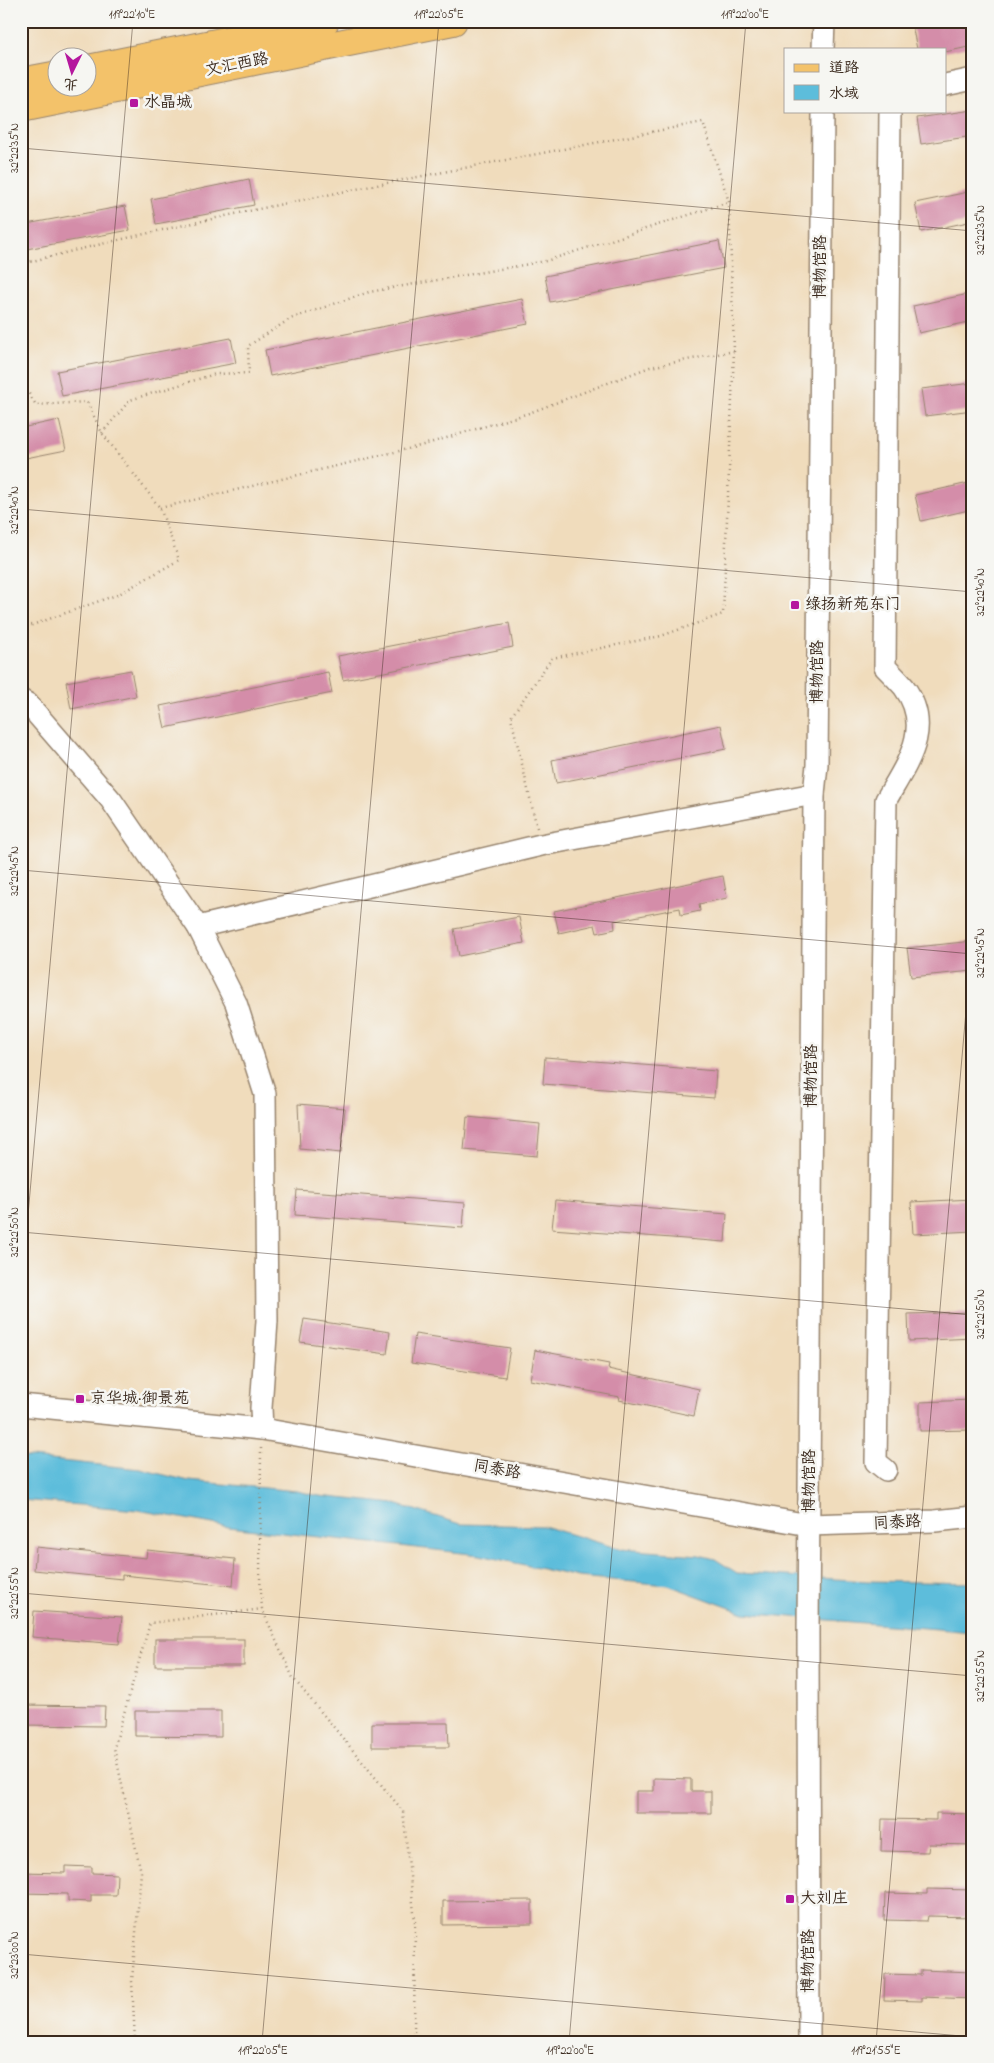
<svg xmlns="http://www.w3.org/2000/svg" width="994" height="2063" font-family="'Indie Flower','LXGW WenKai TC',sans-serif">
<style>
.water{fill:#5dbddb;stroke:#4c747c}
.building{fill:#d48da9}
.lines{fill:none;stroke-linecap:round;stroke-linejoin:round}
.minor-casing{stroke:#96836d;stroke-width:24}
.major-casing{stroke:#96836d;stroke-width:30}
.path{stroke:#96836d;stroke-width:2.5;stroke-dasharray:1 4;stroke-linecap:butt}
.minor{stroke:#fff;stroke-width:21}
.major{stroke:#f3c26a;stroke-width:28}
.ticks{fill:none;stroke:#3b2a1e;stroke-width:1;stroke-opacity:0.45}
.poi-dot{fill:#b5179e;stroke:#f6f6f2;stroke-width:2}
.labels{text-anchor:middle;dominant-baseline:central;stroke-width:5;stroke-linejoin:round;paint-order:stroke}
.street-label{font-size:16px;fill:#3b2a1e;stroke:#f6f6f2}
.poi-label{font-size:16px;fill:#3b2a1e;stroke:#f6f6f2;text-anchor:start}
.neatline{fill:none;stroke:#3b2a1e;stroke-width:2}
.ticks-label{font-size:12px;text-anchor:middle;fill:#3b2a1e}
</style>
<rect width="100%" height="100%" fill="#f6f6f2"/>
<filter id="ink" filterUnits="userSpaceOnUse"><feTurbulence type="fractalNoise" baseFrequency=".02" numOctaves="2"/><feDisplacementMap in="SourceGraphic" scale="10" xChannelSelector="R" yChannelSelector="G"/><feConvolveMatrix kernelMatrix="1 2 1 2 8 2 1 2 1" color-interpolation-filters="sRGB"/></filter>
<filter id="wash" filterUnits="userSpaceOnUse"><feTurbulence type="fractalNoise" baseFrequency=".0096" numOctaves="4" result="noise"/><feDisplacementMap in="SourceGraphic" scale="20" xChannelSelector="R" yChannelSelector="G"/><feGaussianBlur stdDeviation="1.12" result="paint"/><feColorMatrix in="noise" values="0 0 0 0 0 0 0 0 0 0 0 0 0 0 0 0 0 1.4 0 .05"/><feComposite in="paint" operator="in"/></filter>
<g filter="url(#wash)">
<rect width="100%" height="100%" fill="#f0dcbc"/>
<path class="water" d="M21 1457 140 1469 189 1481 297 1491 319 1496 395 1504 461 1524 543 1526 620 1549 699 1555 715 1559 737 1573 867 1581 973 1583V1632L744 1613 668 1585 578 1577 480 1555 229 1527 138 1510 21 1500Z"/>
<g id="blocks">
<g class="building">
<path d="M931 21H973V46L945 52V49H917L912 25Z"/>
<path d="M973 110V136L921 144 917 118Z"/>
<path d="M249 179 254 205 156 224 151 199Z"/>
<path d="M973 191V221L921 232 915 203Z"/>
<path d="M125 206 130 230 21 250V225Z"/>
<path d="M719 241 724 268 550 302 545 276Z"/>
<path d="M973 293V321L919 333 913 306Z"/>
<path d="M522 299 528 324 270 376 265 350Z"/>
<path d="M231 338 236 363 62 396 57 371Z"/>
<path d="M973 383V410L925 416 921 389Z"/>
<path d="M59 420 66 450 21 459V428Z"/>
<path d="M973 482V509L921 521 915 495Z"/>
<path d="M509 623 513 647 343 680 338 656Z"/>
<path d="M131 670 136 696 71 709 66 682Z"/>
<path d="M328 672 332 693 165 728 160 706Z"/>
<path d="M721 725 726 749 556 783 552 760Z"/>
<path d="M723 876 727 898 699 904 700 911 681 915 680 908 614 921 615 929 597 933 595 925 559 933 554 911Z"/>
<path d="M519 917 524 943 459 956 454 929Z"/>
<path d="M973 941V971L911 977 907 948Z"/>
<path d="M545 1057 716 1071 714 1098 543 1084Z"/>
<path d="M298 1104 345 1108 341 1153 300 1149Z"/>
<path d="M467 1117 540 1124 537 1156 464 1150Z"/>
<path d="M297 1190 465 1203 463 1228 295 1215Z"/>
<path d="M973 1199V1231L913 1234 911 1202Z"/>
<path d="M555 1200 727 1214 725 1242 552 1229Z"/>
<path d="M973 1312V1338L909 1341 908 1314Z"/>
<path d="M304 1319 390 1332 387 1354 300 1342Z"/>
<path d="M415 1334 510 1348 505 1377 411 1363Z"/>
<path d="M535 1350 609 1364 608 1369 699 1389 694 1416 619 1400 620 1397 530 1380Z"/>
<path d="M973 1400V1430L920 1431V1402Z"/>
<path d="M36 1547 146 1558 147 1550 235 1559 233 1586 122 1575V1579L34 1570Z"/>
<path d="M34 1611 122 1617 119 1644 32 1637Z"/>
<rect x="155" y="1639" width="89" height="27"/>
<path d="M21 1705 105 1706 104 1726 21 1725Z"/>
<path d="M135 1711H221V1737L135 1736Z"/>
<path d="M372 1723H448L449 1747H372Z"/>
<path d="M654 1778 691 1779V1791H711V1813H636V1791H654Z"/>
<path d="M936 1813 973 1814V1845L929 1844 928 1852 881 1851 882 1819 936 1820Z"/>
<path d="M65 1866 92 1867V1873L117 1874 116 1895H91V1902L68 1901V1894L21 1893V1872L65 1873Z"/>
<path d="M927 1889 973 1890V1917L928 1916 927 1921 884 1920 885 1893 927 1894Z"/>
<path d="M532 1900V1924L443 1925V1901Z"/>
<path d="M921 1970 973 1972V1999L922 1997V2001L884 2000 885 1974 921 1975Z"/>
</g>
</g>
</g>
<g filter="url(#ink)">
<use href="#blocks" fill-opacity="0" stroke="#96836d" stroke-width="1"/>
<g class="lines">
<g class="minor-casing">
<g id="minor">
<path d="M823 49 824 21"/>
<path d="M945 85 973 79"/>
<path d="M21 700 28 704 111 800 198 927 236 1003 265 1094 267 1321 261 1408 262 1429"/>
<path d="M198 927 541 845 814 794"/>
<path d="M21 1405 262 1429 809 1525 935 1521 973 1517"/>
<path d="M886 1470 876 1462 886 800C907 763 934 728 904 687 898 680 891 673 885 667L890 111"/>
<path d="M809 2042 808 1634 814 794 817 765 823 111"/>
</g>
</g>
<g class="major-casing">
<g id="major">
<path d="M88 69 325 21"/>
<path d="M21 82 58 75"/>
<path d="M21 108 453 21"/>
</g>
</g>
<g class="path">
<path d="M21 264C246 206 475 167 703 122L729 202 734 351 723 614 661 636 552 658 511 717 537 828"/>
<path d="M21 381 36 405 87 402 102 433 160 508 179 560 119 594 21 629"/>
<path d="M102 433 130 400 215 374 249 373 248 346 290 319 369 292 546 261 729 202"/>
<path d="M160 508 420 446 529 413 650 367 734 351"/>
<path d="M261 1448 260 1578 262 1609 293 1678 403 1811 415 1922 414 2037 412 2042"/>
<path d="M135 2042 132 1981 141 1872 114 1748 150 1623 262 1609"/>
</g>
<use href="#minor" class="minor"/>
<use href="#major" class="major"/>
</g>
</g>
<path class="ticks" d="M21 148 973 231M21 509 973 592M21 870 973 954M21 1232 973 1315M21 1295 133 21M21 1593 973 1676M21 1954 973 2037M262 2042 439 21M569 2042 746 21M876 2042 973 931"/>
<g class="poi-dot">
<rect x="129" y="98" width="10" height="10" rx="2.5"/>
<rect x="790" y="600" width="10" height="10" rx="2.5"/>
<rect x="75" y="1394" width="10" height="10" rx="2.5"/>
<rect x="785" y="1894" width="10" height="10" rx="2.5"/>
</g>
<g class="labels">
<g class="street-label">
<text transform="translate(237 65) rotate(-11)">文汇西路</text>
<text transform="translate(821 267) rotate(-90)">博物馆路</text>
<text transform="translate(818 672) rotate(-90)">博物馆路</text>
<text transform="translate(812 1076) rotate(-90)">博物馆路</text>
<text transform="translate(497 1470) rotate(10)">同泰路</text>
<text transform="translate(810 1481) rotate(-90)">博物馆路</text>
<text transform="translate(897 1523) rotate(-3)">同泰路</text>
<text transform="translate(809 1961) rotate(-90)">博物馆路</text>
</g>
<g class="poi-label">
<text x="144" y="103">水晶城</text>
<text x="805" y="605">绿扬新苑东门</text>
<text x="90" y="1399">京华城·御景苑</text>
<text x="800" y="1899">大刘庄</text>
</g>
</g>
<rect width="994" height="2063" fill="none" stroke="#f6f6f2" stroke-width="55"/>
<rect x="784" y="48" width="162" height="65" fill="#f6f6f2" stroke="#aba49d"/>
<rect x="794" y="64" width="25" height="8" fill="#f3c26a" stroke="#aba49d"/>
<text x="829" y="72" font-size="15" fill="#3b2a1e">道路</text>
<rect x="794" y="85" width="25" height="15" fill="#5dbddb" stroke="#aba49d"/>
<text x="829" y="98" font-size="15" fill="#3b2a1e">水域</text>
<g transform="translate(72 72) rotate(185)"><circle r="24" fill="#f6f6f2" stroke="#aba49d"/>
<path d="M0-4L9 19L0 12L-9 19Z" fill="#b5179e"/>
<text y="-8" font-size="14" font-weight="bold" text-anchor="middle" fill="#3b2a1e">北</text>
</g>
<rect x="28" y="28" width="938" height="2008" class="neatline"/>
<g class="ticks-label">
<text x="132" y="18">119°22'10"E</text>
<text x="439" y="18">119°22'05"E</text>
<text x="745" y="18">119°22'00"E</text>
<text transform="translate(14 148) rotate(-90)" y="4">32°22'35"N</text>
<text transform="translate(980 230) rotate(-90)" y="4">32°22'35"N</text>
<text transform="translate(14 510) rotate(-90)" y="4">32°22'40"N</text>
<text transform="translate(980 592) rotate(-90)" y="4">32°22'40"N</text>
<text transform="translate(14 871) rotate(-90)" y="4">32°22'45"N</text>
<text transform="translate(980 953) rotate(-90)" y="4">32°22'45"N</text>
<text transform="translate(14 1232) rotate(-90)" y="4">32°22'50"N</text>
<text transform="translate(980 1314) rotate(-90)" y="4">32°22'50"N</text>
<text transform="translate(14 1593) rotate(-90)" y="4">32°22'55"N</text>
<text transform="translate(980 1676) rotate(-90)" y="4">32°22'55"N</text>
<text transform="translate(14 1955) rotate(-90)" y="4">32°23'00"N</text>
<text x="263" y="2054">119°22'05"E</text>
<text x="570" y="2054">119°22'00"E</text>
<text x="876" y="2054">119°21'55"E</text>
</g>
</svg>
